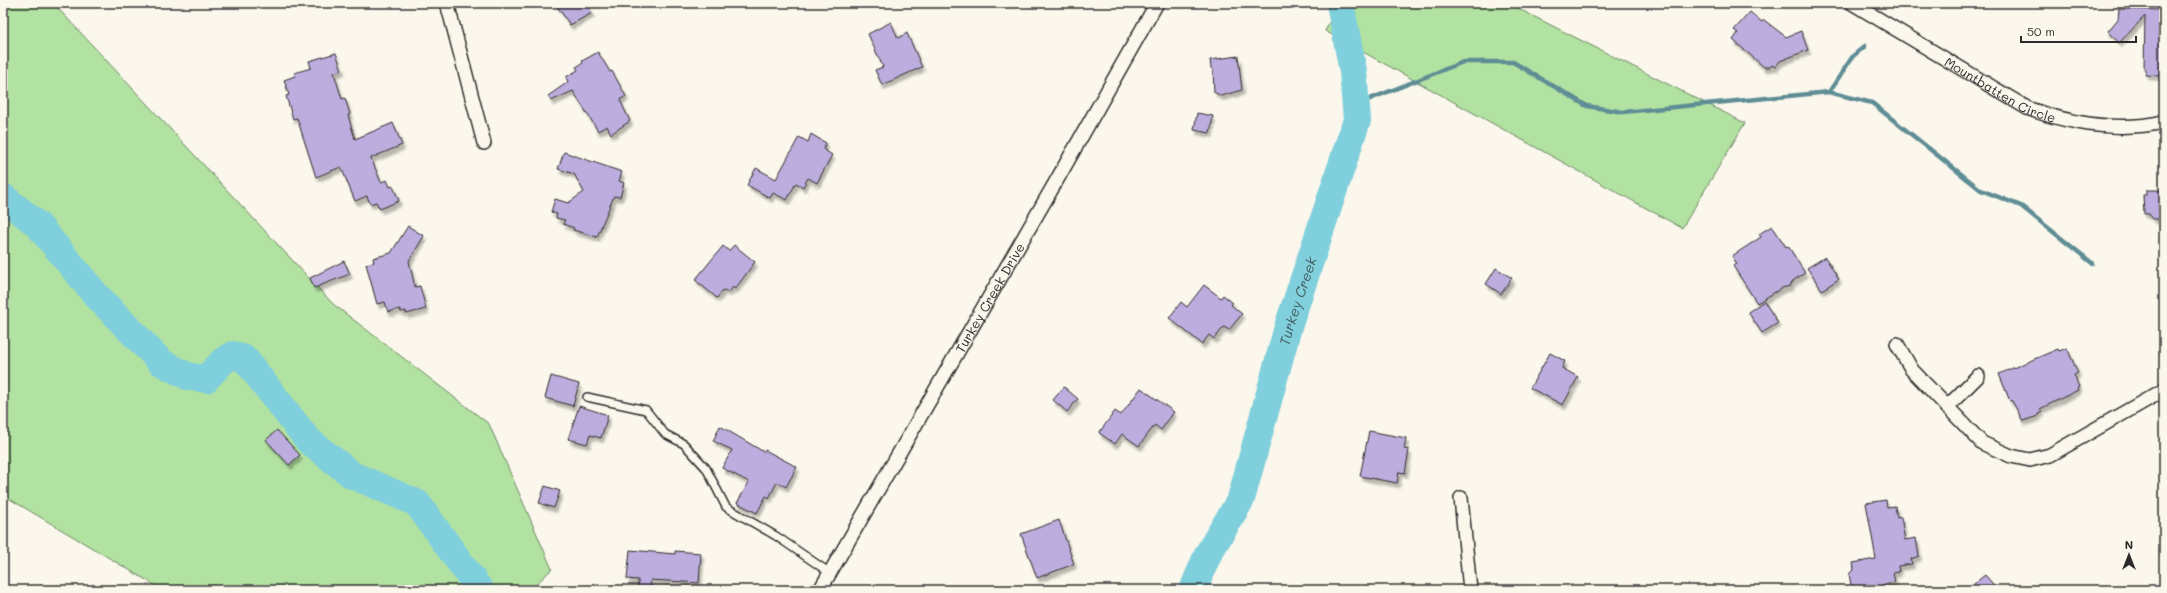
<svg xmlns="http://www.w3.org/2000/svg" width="2167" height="593" font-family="Mali,sans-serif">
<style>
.green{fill:#b2e2a1;stroke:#6e8666}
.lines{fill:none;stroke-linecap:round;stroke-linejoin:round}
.stream{stroke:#5e8d95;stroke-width:4.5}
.river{stroke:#80cfdc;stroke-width:28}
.building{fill:#bdadde;stroke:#2b2b2b;filter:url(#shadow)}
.service-casing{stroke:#2b2b2b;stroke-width:10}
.minor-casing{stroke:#2b2b2b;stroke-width:16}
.service{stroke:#fbf7ec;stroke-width:7}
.minor{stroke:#fbf7ec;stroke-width:13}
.labels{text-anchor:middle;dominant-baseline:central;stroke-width:4;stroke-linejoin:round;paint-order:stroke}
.street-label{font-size:13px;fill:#2b2b2b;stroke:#fbf7ec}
.water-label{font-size:14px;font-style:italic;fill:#445c60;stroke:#fbf7ec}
</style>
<defs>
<filter id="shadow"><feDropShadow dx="2.5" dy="4.5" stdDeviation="1" flood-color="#0004"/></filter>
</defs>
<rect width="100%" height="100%" fill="#fbf7ec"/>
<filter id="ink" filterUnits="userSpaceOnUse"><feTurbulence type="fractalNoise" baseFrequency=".025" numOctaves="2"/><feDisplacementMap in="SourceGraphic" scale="8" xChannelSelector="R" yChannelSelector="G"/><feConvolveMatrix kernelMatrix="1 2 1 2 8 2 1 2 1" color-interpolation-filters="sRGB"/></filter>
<g filter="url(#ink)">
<g class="green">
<path d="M3 3H53L333 304 489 424 552 569 530 590H163L3 495Z"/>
<path d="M1339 3H1507L1745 123 1682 228 1325 31Z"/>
</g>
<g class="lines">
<g class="stream">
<path d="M1829 92 1853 56 1865 46"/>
<path d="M1355 105 1463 62H1513L1587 106 1623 112 1829 92 1872 103 1981 190 2021 206 2092 263"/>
</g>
<g class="river">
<path d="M3 197 38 225 96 295 161 362 187 376 206 379 223 361 233 355 245 359 308 440 352 475 417 503 480 590"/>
<path id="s1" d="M1193 590 1208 554 1241 499 1288 327 1357 120 1353 71 1340 3"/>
</g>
</g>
<g class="building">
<path d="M555 3H586L592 13 570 25Z"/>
<path d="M2119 9 2164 10V64H2162V76L2146 75V69H2144L2145 16 2119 43 2108 31 2118 19Z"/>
<path d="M1750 12 1762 22 1764 20 1786 37 1801 31 1808 50 1780 61 1775 67 1772 65 1770 67H1764L1733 40 1738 33 1734 30Z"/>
<path d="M891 22 898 38 907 33 922 67 882 85 875 70 883 67 868 34Z"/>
<path d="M598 52 610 72 612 71 626 96 620 100 630 121 611 134 607 126 598 131 573 91 551 101 548 96 568 82 566 77 578 70 576 67 583 63 582 61Z"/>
<path d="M336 53 342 70 334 73 342 99 345 98 350 114 348 115 355 139 393 123 402 145 371 158 381 182 387 180 390 187 393 186 399 201 380 209 376 202 370 204 367 196 355 201 341 167 316 177 297 118 293 119 286 96 289 95 284 80 295 76 294 73 311 68 309 61Z"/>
<path d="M1238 56 1242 90 1221 96 1214 92 1213 70 1211 68 1210 60Z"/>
<path d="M1197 113 1213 116 1210 133 1194 130Z"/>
<path d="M811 134 826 143 823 149 832 155 817 183 808 178 803 187 796 183 787 200 773 193 770 198 747 185 756 168 776 179 799 137 808 142Z"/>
<path d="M564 152 622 172 619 181 624 183 620 197 614 196 597 237 573 230 574 228 563 224 565 220 556 218 557 214 551 212 555 199 568 203 584 192 574 174 558 169Z"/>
<path d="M2146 190H2164V214L2160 219H2153L2149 214H2144L2143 195H2146Z"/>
<path d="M408 226 424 236 409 261 415 287 420 286 426 309 406 314V311L401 312 400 309 388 312 385 302 377 304 366 264 374 262 373 258 391 253Z"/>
<path d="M1772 226 1786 247 1788 246 1805 273 1794 280 1790 286 1782 288 1757 303 1733 266 1737 264 1732 256 1761 237 1759 234Z"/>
<path d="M734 245 755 262 735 289 733 287 729 292 723 290 717 298 695 280 723 246 729 251Z"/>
<path d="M1825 257 1839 279 1822 290 1807 268Z"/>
<path d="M344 261 350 274 314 288 310 278Z"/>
<path d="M1496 268 1512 278 1501 294 1486 284Z"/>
<path d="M1204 285 1221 298 1223 295 1233 303 1231 305 1242 314 1229 330 1224 327 1214 339 1209 335 1202 344 1169 318 1181 302 1187 307Z"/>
<path d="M1764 301 1778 323 1762 333 1748 312Z"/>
<path d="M2067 348 2078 373 2074 375 2079 387 2077 388 2078 390 2040 409 2042 412 2038 414V416L2023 421 2012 401H2010L1999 374 2058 349 2059 351Z"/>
<path d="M1550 353 1565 361 1562 368 1578 377 1563 405 1530 388Z"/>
<path d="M551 376 579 384 573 406 545 398Z"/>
<path d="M1064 387 1078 399 1067 412 1053 400Z"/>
<path d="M1141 388 1174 412 1161 430 1155 425 1139 446 1122 434 1115 444 1099 433 1115 411 1121 415Z"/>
<path d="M579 406 608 415 601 438 590 435 587 444 568 439Z"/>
<path d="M720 426 764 452 765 450 797 467 786 487 777 482 769 498 766 496 757 513 737 503 749 482 722 468 732 450 713 441Z"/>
<path d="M277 430 300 455 289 465 266 440Z"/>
<path d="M1369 431 1406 438 1404 449 1409 450 1405 473 1399 472 1397 483 1360 476Z"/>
<path d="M545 486 560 491 554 508 539 503Z"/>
<path d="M1886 500 1887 507 1895 506 1897 518 1901 517 1905 540 1916 538 1919 556 1911 559 1912 564 1898 566 1899 572 1893 573 1895 582 1884 584 1885 590H1858V588L1851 585 1849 574 1854 569 1853 563 1876 559 1866 503Z"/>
<path d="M1059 520 1074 564 1037 578 1021 534Z"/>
<path d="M630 550 675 554V551L701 553 699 583 651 580 650 589 638 588V580L627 579Z"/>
<path d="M1985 575 1998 590H1966Z"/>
</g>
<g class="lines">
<g class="service-casing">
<path id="service" d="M587 397 646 410 665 434 684 444 706 468 726 507 776 536 830 573"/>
</g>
<g class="minor-casing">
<g id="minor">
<path d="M447 3 484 143"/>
<path id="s2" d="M1852 3 2027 108C2071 124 2118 132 2164 122"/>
<path d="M1897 344 1912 370 1982 443 2011 456 2030 460 2050 455 2164 390"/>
<path d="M1947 407 1978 376"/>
<path d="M1461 498 1470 590"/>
<path id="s3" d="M820 590 1054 185 1157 3"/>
</g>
</g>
<use href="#service" class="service"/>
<use href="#minor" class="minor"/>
</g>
</g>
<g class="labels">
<g class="street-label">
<text stroke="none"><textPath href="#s2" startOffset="172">Mountbatten Circle</textPath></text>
<text stroke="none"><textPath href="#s3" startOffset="338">Turkey Creek Drive</textPath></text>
</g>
<g class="water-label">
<text stroke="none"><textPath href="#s1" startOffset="309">Turkey Creek</textPath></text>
</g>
</g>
<rect width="2167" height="593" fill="none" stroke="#fbf7ec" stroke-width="16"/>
<rect x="8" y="8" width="2151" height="577" fill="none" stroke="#2b2b2b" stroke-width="1.5" filter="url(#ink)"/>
<g transform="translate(2129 555)" stroke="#fbf7ec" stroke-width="3" paint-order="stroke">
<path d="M0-3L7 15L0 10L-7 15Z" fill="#2b2b2b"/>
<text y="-6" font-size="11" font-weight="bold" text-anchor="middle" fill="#2b2b2b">N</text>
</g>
<path d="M2021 36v6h115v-6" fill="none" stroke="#2b2b2b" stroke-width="2"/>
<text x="2027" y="36" font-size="12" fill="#2b2b2b" stroke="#fbf7ec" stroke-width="3" paint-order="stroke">50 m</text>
</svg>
